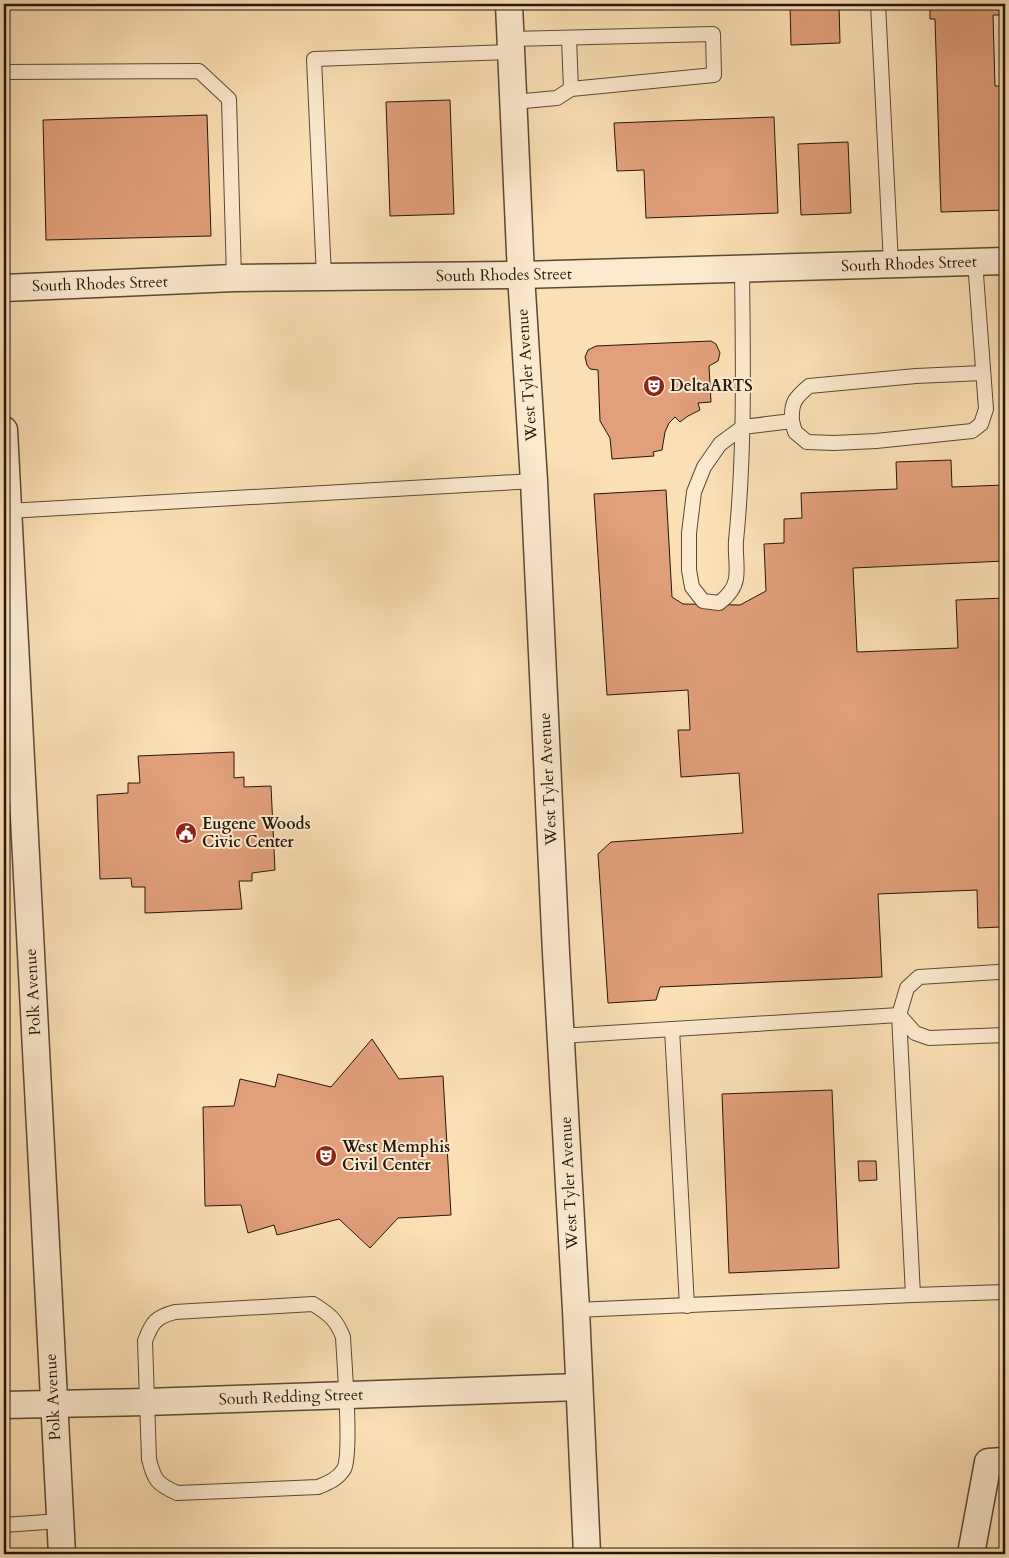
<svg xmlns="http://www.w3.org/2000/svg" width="1009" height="1558" font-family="Cardo,serif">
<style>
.building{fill:#e19f7b;stroke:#23180a}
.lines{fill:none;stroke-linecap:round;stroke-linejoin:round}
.service-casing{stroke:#594a35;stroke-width:16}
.minor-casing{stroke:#594a35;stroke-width:29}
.service{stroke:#fceacf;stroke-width:14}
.minor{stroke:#fceacf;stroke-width:26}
.labels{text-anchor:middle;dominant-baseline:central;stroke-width:4;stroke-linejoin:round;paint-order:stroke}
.street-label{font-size:16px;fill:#23180a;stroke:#fceacf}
.poi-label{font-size:16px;font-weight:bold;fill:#23180a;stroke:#fceacf;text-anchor:start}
</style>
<rect width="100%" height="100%" fill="#fbdfb5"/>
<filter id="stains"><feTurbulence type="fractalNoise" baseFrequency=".004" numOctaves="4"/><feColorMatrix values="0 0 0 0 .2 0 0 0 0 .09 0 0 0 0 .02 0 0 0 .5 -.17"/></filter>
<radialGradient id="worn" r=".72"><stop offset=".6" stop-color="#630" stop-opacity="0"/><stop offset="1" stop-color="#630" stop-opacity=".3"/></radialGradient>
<g class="building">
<path d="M790 4H839L840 43 791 45Z"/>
<path d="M930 4H1003V15H993L995 86H1005V210L941 212 935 19H930Z"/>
<path d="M450 100 454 214 390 216 386 102Z"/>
<path d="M207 115 211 236 46 240 43 120Z"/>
<path d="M774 117 778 213 646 218 644 170 617 171 614 123Z"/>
<path d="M848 142 851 213 801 215 798 144Z"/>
<path d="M711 341 716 344 720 353 718 361 709 366 711 402 698 403 700 410 688 416 680 422 675 417 669 423 665 432 662 450 653 452 654 456 612 459 610 438 600 421 598 370 590 369 587 365 585 357 588 350 596 346Z"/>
<path d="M951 460 952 487 1005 485V561L853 568 857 652 958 648 956 600 1005 598V979H1003L1001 927 978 928 977 890 878 894 882 977 660 987 656 1000 608 1003 598 854 611 842 743 833 739 773 681 777 678 730H690L688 690 607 695 594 494 666 490 672 597 683 604 740 605 766 591 764 544 784 543V519L802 518 801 493 897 489 896 462Z"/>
<path d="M234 752V778L244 777V787L271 786 275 870 252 873V881H239L242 909 145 913V887H132L131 878 100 879 97 795 128 793V783H140L138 756Z"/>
<path d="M372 1039 399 1079 443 1076 451 1215 398 1218 370 1248 339 1219 277 1235 274 1225 248 1233 241 1205 205 1206 203 1107 234 1106 240 1079 275 1087 278 1074 331 1087Z"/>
<path d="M832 1090 839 1268 729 1273 722 1094Z"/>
<path d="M858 1161H876L877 1180 859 1181Z"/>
</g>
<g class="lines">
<g class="service-casing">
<g id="service">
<path d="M878 4 891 264"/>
<path d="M569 38 571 89"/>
<path d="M511 39 713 34 714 75 571 89 557 98 513 102"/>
<path d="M4 72 199 71 229 99 234 278"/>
<path d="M742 269C743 360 745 450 736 541 735 553 738 567 736 579 734 590 727 597 719 603L703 601 692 587 689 570V533L694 492 704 467 720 444 743 427 792 421 795 432 807 442 834 443 876 441 972 431 981 424 986 409 975 261"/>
<path d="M324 277 314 59 511 52"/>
<path d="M792 421C791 402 795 398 809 386L916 376 983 373"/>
<path d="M8 511 534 481"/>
<path d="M672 1029 687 1306"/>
<path d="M560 1036 899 1015 915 1033 929 1038 1005 1035"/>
<path d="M913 1295 1005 1292"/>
<path d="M313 1304C329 1314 336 1319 343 1337 344 1359 352 1454 344 1469 338 1479 328 1483 318 1487L177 1493C157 1484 154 1480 149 1459L145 1341C152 1322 156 1317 175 1312Z"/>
<path d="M576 1310 913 1295 899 1015 907 988 919 977 998 972"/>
<path d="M4 1525 60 1521"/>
</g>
</g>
<g class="minor-casing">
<g id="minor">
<path d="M509 4 521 275 534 481 556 953 576 1310 587 1554"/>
<path d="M4 288 234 278 521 275 1005 261"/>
<path d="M4 430 62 1554"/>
<path d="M4 1405 146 1402 579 1387"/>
<path d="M971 1554 988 1462 1005 1461"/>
</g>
</g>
<use href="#service" class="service"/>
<use href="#minor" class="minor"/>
</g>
<defs>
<g id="theatre-disc" transform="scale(1.125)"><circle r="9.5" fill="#8f2418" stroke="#fceacf"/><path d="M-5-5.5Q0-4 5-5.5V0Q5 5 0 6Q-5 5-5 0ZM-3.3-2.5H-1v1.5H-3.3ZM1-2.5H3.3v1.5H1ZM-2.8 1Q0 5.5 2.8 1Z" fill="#fff"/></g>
<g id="civic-disc" transform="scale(1.125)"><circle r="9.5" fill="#8f2418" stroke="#fceacf"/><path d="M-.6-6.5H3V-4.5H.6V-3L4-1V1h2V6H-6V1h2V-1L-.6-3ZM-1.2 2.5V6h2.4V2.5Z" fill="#fff"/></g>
</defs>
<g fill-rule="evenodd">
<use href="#theatre-disc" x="654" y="386"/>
<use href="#civic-disc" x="186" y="833"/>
<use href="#theatre-disc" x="326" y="1156"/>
</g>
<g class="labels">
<g class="street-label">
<text transform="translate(909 264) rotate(-2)">South Rhodes Street</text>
<text transform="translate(504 275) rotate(-1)">South Rhodes Street</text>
<text transform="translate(100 284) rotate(-2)">South Rhodes Street</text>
<text transform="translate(527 375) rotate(-94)">West Tyler Avenue</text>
<text transform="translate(548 779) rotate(-93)">West Tyler Avenue</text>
<text transform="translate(33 992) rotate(-93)">Polk Avenue</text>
<text transform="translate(569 1183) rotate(-93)">West Tyler Avenue</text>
<text transform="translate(53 1397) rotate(-93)">Polk Avenue</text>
<text transform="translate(291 1397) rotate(-2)">South Redding Street</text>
</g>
<g class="poi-label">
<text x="670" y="386">DeltaARTS</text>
<text x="202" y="824">Eugene Woods<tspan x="202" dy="18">Civic Center</tspan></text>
<text x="342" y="1147">West Memphis<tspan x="342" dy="18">Civil Center</tspan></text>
</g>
</g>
<rect width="1009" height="1558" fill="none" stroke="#fbdfb5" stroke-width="20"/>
<rect x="5" y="5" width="999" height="1548" fill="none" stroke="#23180a" stroke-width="2.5"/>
<rect x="10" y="10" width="989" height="1538" fill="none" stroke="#23180a"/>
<rect width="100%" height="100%" filter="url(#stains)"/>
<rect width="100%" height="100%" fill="url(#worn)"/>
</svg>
